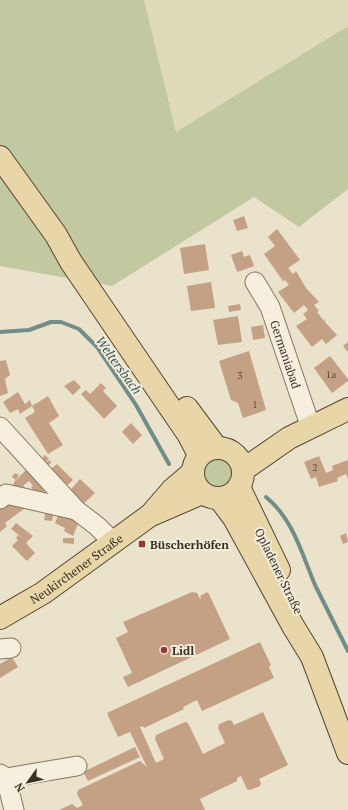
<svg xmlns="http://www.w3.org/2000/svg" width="348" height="810" font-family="'PT Serif',serif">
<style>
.farmland{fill:#dfdab9}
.green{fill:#c2c8a0}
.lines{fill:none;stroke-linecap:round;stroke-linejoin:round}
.stream{stroke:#728d87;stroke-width:4}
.building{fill:#c4a185}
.minor-casing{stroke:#857661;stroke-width:21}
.major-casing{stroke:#544434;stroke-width:24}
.minor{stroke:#f6efde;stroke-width:19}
.major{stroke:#e8d6a8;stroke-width:22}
.poi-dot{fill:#8e3a38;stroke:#f2ecda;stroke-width:1.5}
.labels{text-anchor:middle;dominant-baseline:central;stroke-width:4;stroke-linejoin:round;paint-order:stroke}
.number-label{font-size:10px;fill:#5b4b3c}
.street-label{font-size:12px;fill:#382e23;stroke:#f2ecda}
.poi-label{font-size:12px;font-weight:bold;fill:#382e23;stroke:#f2ecda;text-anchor:start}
.water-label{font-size:13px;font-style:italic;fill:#345655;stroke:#f2ecda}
</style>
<rect width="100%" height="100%" fill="#eae2cb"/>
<path class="farmland" d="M144 0H348V26L176 132Z"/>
<g class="green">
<path d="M0 0H144L176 132 348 26V189L299 227 254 197 112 286 0 266Z"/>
<circle cx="217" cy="472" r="15"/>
</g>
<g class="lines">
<g class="stream">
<path d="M0 332 29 330 51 322H61L79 329 97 347 136 405 169 464"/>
<path d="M266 497C293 519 302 554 315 585 326 607 337 629 348 651"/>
</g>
</g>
<g class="building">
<path d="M244 216 248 228 237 231 233 220Z"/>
<path d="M277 229 300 260 288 268 293 274 296 271 306 288 319 302 314 305 319 311 317 312 324 321 326 319 325 322 337 335 326 344 322 339 312 347 296 326 307 319 303 314 308 310 304 305 294 313 278 292 289 285 285 280 283 281 264 254 275 246 268 237Z"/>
<path d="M205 244 209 270 184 274 180 248Z"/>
<path d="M242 251 244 257 250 255 254 266 237 272 231 255Z"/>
<path d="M211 282 215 308 191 311 187 286Z"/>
<path d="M240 304 241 310 229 312 228 306Z"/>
<path d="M238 316 242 342 218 345 213 320Z"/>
<path d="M263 325 265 338 253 340 251 327Z"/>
<path d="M348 342V352L343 346Z"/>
<path d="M249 351 266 410 243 418 238 403 231 400 219 361Z"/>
<path d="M330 356 348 379V381L332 393 314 368Z"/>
<path d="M6 360 10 375 5 379 8 393 0 396V361Z"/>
<path d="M74 380 81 387 73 395 64 386Z"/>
<path d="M101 383 106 388 103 391 117 406 104 419 81 394 86 390 90 394Z"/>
<path d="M18 392 25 404 30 400 32 406 20 414 18 409 10 413 3 402Z"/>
<path d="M48 396 59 416 49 423 63 445 48 454 25 418 35 412 32 406Z"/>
<path d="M131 423 142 435 133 444 122 432Z"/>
<path d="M45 455 49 459 44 463 50 460 51 463 43 469 41 459Z"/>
<path d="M319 456 326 473 333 470 332 466 348 460V479L346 474 337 478 338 481 319 487 316 477 311 479 304 462Z"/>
<path d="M57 464 73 480 62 490 46 473Z"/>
<path d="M31 465 50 486 38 496 31 487 33 486 29 481 23 486 25 488 21 496 10 491 15 481Z"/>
<path d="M15 473 19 475 16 480 12 477Z"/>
<path d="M80 479 95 493 79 508 66 495Z"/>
<path d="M7 499 29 505 5 523 7 526 0 532V505Z"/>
<path d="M46 509 54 510 52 521 44 520Z"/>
<path d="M60 511 80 519 73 536 64 531 65 528 55 523Z"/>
<path d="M16 523 33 536 26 543 35 553 27 561 12 546 18 540 16 538 18 535 24 539 11 529Z"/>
<path d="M346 533 348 542 343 544 340 536Z"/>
<path d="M63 538H74V544L63 543Z"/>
<path d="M192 592 197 593 200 599 201 598 200 596 207 592 209 594 230 639 128 687 123 677 132 673 116 638 128 632 123 622Z"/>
<path d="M260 642 271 665 269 667 274 678 202 711 197 700 183 707 184 709 144 728 143 726 140 727 156 763 164 759 155 739 156 735 185 722 188 723 203 754 225 743 218 728 219 724 229 720 232 721 234 725 263 712 288 765 259 779 261 783 260 786 250 790 247 789 241 776 237 778V781L200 799 205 810H59L72 804 77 808 83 805 77 794 78 790 140 761 147 767 130 732 118 737 107 713Z"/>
<path d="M12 657 18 667 0 678V664Z"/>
<path d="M135 747 140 757 88 781 83 772Z"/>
</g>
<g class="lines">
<g class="minor-casing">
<g id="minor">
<path id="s1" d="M255 282 270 307 311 428"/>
<path d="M0 427 76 510 97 526 112 541"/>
<path d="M0 499 6 494 76 510"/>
<path d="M0 649 11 648"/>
<path d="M0 774 6 778 14 810"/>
<path d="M6 778 77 766"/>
</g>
</g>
<g class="major-casing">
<g id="major">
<path d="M0 157 56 235 71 262 188 434 199 455"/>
<path d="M187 408 216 447"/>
<circle cx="218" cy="473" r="25"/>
<path d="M243 470 289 438 348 409"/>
<path d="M239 487 279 570"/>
<path d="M219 498 234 518 293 626 312 657 348 753"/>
<path d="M153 512 172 490 192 473"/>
<path id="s2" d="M0 618 43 593 149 516 202 493"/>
</g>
</g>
<use href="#minor" class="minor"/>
<use href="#major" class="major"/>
</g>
<g class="poi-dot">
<rect x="138" y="540" width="8" height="8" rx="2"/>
<circle cx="164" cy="650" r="4"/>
</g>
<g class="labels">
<g class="number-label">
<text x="331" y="374">1a</text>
<text x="240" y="375">3</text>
<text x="255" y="404">1</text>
<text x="315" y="467">2</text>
</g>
<g class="street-label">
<text stroke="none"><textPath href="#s1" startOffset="79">Germaniabad</textPath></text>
<text stroke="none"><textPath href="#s2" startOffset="91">Neukirchener Straße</textPath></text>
<text transform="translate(279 571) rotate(64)">Opladener Straße</text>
</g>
<g class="poi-label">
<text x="150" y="544">Büscherhöfen</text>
<text x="172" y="650">Lidl</text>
</g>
<g class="water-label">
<text transform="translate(119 365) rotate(54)">Weltersbach</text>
</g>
</g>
<g transform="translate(28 782) rotate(237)" stroke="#f2ecda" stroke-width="3" paint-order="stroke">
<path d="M0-3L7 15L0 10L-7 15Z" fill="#382e23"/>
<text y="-6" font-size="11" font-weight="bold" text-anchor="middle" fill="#382e23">N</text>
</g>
</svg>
